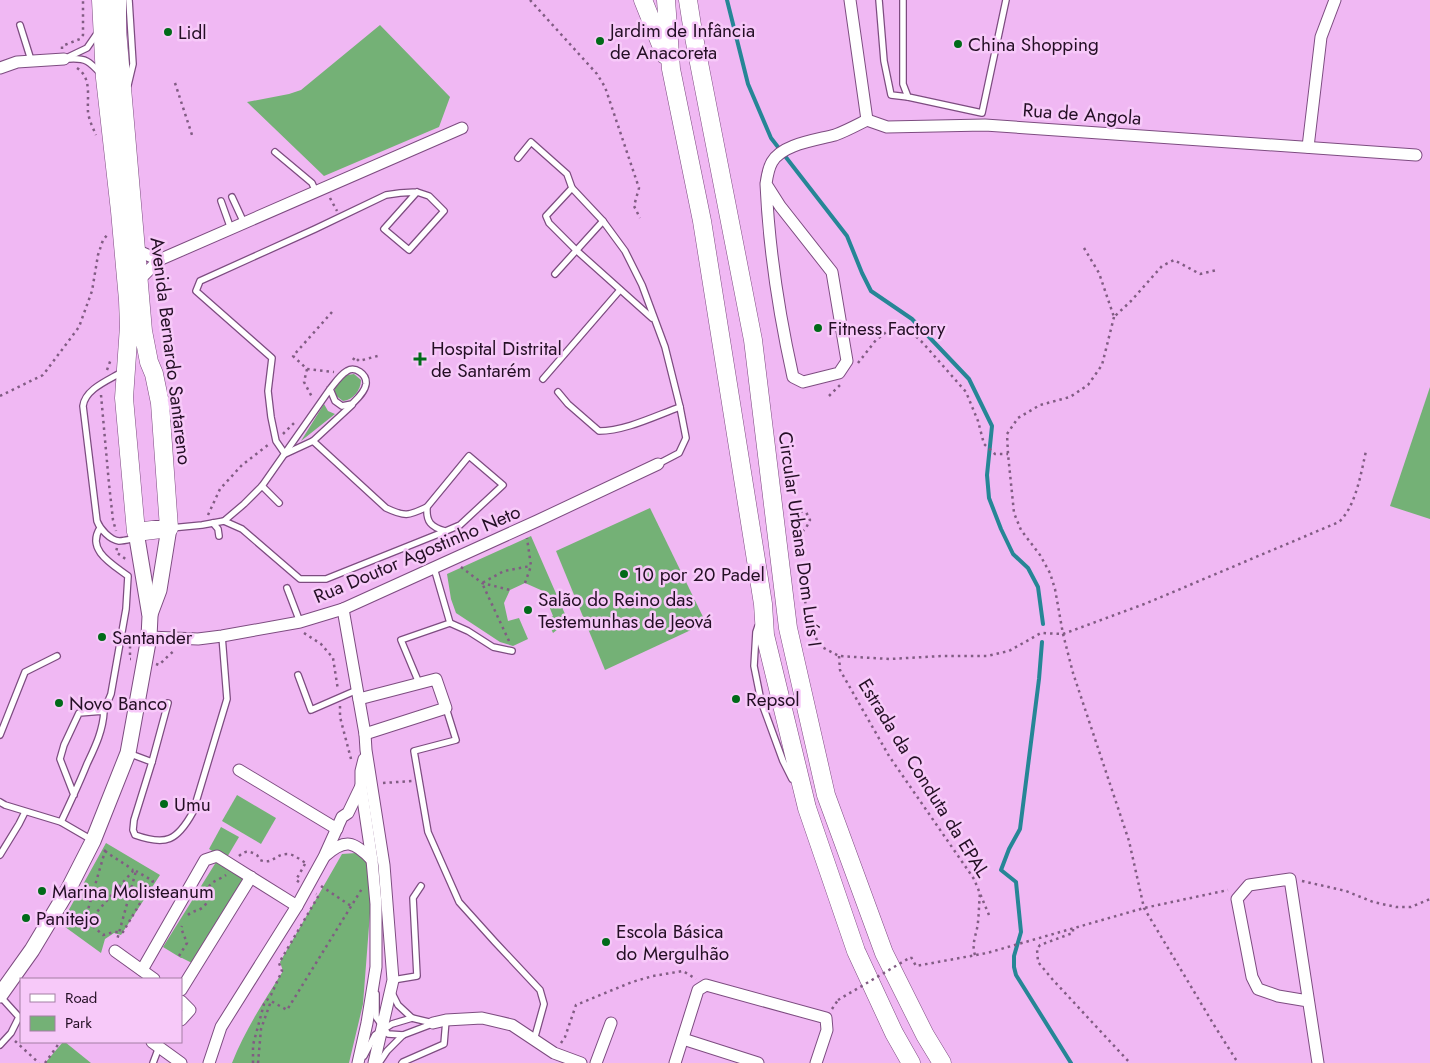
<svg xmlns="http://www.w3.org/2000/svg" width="1430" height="1063" font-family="Jost,sans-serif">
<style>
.green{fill:#74b176}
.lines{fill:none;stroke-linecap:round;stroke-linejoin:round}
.stream{stroke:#268696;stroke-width:4}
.service-casing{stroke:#7d4c80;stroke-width:8}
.minor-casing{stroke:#7d4c80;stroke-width:13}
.secondary-casing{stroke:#7d4c80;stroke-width:17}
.primary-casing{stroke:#7d4c80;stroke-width:19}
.trunk-casing{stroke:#7d4c80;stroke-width:19}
.path{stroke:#815c83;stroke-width:2.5;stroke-dasharray:2.5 4;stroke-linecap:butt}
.service{stroke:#fff;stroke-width:5.5}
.minor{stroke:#fff;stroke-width:11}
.secondary{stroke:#fff;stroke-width:15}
.primary{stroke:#fff;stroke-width:18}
.trunk{stroke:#fff;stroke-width:18}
.path-bridge{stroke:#815c83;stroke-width:2.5;stroke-dasharray:2.5 4;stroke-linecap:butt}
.poi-dot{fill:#006a18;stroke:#f7c9f9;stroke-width:2}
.labels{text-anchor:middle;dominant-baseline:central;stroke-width:5;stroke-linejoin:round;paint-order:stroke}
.poi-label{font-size:19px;fill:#240f25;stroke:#f7c9f9;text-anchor:start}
.street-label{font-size:19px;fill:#240f25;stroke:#f7c9f9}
</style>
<rect width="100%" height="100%" fill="#f0b8f3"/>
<g class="green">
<path d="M380 25 450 97 439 127 324 176 247 102 289 94 301 90Z"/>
<path d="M354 374 361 380C361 390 353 400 343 401L335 395V387L347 375Z"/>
<path d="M1430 387V519L1390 506Z"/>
<path d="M324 404 328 411 335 414 301 441Z"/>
<path d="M650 508 706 623 605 670 556 551Z"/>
<path d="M531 536 568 621 553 633 547 620 553 616 543 591 525 583 510 590 504 603 508 621 519 618 528 639 513 646 500 642 456 613 451 599 447 574Z"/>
<path d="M237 795 276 818 261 844 222 821Z"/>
<path d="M221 827 239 837 226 859 209 849Z"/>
<path d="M106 843 160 875 121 935 114 933 105 939 101 953 61 924Z"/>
<path d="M356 853 365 859 373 874 363 1004 349 1063H232C245 1030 264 1001 283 971L280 962 342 854Z"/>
<path d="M218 859 245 877 192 963 182 958H181L163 947Z"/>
<path d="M63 1042H65L91 1063H45Z"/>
</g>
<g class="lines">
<g class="stream">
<path d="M727 0 748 84 771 138 847 236 862 273 871 291 912 319 969 379 992 426 987 475 989 498 1001 529 1013 554 1028 568 1038 587 1043 624"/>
<path d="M1042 642 1039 679 1020 829 1009 849 1001 870 1016 882 1021 932 1014 956V967L1016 975 1071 1063"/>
</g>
<g class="service-casing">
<g id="service">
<path d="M879 0 884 61 891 95 908 97"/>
<path d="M903 0V84L908 97 982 113 1006 0"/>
<path d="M20 25 31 60"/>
<path d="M64 59 87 48 98 32"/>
<path d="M69 59C86 58 89 61 101 74"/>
<path d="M128 85 133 64 129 0"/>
<path d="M275 152 312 183 316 192"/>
<path d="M518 158 531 142 567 174 572 188 603 221"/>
<path d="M572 188 546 216 549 223 576 250 652 318"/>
<path d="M232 197 244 223"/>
<path d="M221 201 231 229"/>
<path d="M555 274 603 221 625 251 642 285 665 347 680 407 686 438 679 453 658 464"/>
<path d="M122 372C109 380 85 389 83 406L97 521C100 529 110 540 119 541 124 541 131 539 136 538"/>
<path d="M543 379 620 290"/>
<path d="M558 392 568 404 599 431C625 431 655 416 680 407"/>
<path d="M313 441 352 405"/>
<path d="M287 453 313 441 386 508C405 517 408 516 427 507"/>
<path d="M285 454 276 441 271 417 268 391 272 358 196 291 200 281 315 229 386 195 400 193 417 192 429 196 444 211 409 250 384 229 417 192"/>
<path d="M262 486 279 503"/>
<path d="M224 521 242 529 300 579H326L441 533 460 525 503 485 469 456 427 507C426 522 431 527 445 531"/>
<path d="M213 523 218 529 219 536"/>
<path d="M100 528C86 550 112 564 128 576L126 609 111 694 104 711"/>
<path d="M171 528 202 525 224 521 244 504 262 486 330 389C335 383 340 375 347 371 355 366 367 374 366 384 365 392 357 399 352 404L342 406 335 401 330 389"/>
<path d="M287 588 300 622"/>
<path d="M450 623 468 631 493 647 512 651"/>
<path d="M758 626 756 632 754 666 761 701 783 761 792 779"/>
<path d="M298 675 311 710 357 690"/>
<path d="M419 683 401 640 450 623 434 568"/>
<path d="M168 703 152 762 134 820 133 830 135 835C166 846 177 841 193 812L227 699 222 636"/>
<path d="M446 708 456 740 414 751 428 832 459 902 495 942 540 990 544 1004 534 1040"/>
<path d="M0 735 25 672 57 656"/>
<path d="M128 753 152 762"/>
<path d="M0 802 5 805 61 822 92 840"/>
<path d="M61 822C70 803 79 784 87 764 95 747 103 731 104 711L79 713 64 745 60 759 74 795"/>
<path d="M0 855 19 824 25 812"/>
<path d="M393 980 417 976 413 898 421 886"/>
<path d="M392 993 398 1005 412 1018"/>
<path d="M376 994V1017L388 1034 403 1035"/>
<path d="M0 996 19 1017 11 1033 0 1045"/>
<path d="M364 1056 375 1035 392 1024 412 1018 433 1023"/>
<path d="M153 1063 159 1047"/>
<path d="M379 1063 387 1051 403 1035 432 1024"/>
<path d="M402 1063 403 1062 444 1044 446 1020"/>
</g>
</g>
<g class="minor-casing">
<g id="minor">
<path d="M850 0 867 120"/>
<path d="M0 68 17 62 64 59"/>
<path d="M867 120 887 127 985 125 1416 155"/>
<path d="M1308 147 1321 37 1335 0"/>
<path d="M766 184C769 250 779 314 793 377L803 382 839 373 847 361 832 272 780 206 766 184C767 177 768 169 772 162 782 144 817 140 835 135 846 131 857 125 867 120"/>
<path d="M136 250 159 260"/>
<path d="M139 280 159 260 462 128"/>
<path d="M343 609 365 734 366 750 384 865 393 980 374 1063"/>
<path d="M149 637 198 639 222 636 300 622 343 609 537 521 658 464"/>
<path d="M359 699 436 679 446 708 365 734"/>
<path d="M239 770 337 829"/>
<path d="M325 856C345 838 354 841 372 860"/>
<path d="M115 951 154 979"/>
<path d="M142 970 205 860 217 856 297 906"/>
<path d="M181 990 251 877"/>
<path d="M181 1001 190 1010 181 1020"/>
<path d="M1308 1001 1278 996 1258 989 1252 977 1237 899 1249 885 1290 879 1318 1063"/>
<path d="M433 1023 446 1020 482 1018 512 1025 554 1053 581 1063"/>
<path d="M683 1039 758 1063"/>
<path d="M152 1042 181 1063"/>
<path d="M209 1063 221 1027 297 906 324 857 342 817 348 813 361 786"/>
<path d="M358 1063 367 1023 376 967V904L372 860 361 786V771L364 759"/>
<path d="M596 1063 611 1023"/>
<path d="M675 1063 698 990 706 985 826 1018 827 1030 816 1063"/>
</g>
</g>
<g class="secondary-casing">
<g id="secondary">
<path d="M150 614 159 590 169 528"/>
<path d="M0 995 32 950 68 890 93 841 128 753 149 637 150 616 136 532"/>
</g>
</g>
<g class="primary-casing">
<path id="primary" d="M101 0 105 78 120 211 128 300 129 326 124 398 136 532 169 528 160 403 154 374 149 362 143 331 117 30V0"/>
</g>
<g class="trunk-casing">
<g id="trunk">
<path d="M643 0 665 55"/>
<path d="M666 0 671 69 702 221 763 604 765 635 807 808 856 951 894 1033 911 1063"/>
<path d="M688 0 693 32 753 340 788 628 826 795 884 953 925 1035 942 1063"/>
</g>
</g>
<g class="path">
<path d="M530 0 597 74 605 87 639 188 634 206 640 218"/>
<path d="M62 49V46L80 39 83 35V0"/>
<path d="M77 68C92 78 87 96 88 112 89 120 93 128 96 135"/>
<path d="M175 83 193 138"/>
<path d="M330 198 337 211"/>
<path d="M1084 248 1099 273 1114 317 1131 301 1162 266 1174 260 1200 274 1217 270"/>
<path d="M332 312 293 356 307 369 334 372"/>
<path d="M1114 317 1102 365 1088 385 1070 397 1040 405 1018 418 1007 434 1008 454 1014 513 1021 530 1040 555 1050 573 1055 589 1063 634 1073 673 1129 841 1144 908 1214 1025 1238 1063"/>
<path d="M353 360 355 357 359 361 381 355"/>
<path d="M858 363 876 340 893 327 905 326 923 343 966 392 978 421 984 444 995 454H1008"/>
<path d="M307 369 304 382 312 397"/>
<path d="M107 370 111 359"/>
<path d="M101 395 109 484 113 520 116 531"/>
<path d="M0 396 43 375 79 327 92 291 98 255 103 240 108 234"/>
<path d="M829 396 840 385"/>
<path d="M283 434 295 422"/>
<path d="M208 515 220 489 242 465 268 445"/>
<path d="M790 516V514L801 511 806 512 810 520 806 528 794 540"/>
<path d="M792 524 809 624 820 646 839 656 889 659 942 656H987L1009 651 1041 633 1063 634 1147 603 1339 522C1356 506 1361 473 1366 451"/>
<path d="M117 548 116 552 127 560"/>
<path d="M461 567 482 583 510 590"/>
<path d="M525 583 531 566 527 538"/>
<path d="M304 633 321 644 333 658 338 690"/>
<path d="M509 641 482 583 504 571 531 566"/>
<path d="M130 646V659H131"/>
<path d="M839 656 840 670 889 756 974 879 989 915"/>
<path d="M156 664 159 665 168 656 175 650"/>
<path d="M340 706V717L351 759"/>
<path d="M383 783 412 781"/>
<path d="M104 850 105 851 85 920 88 922 133 871H136L117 940"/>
<path d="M105 851C114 858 124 863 133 870"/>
<path d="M239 856C245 850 250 851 257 855L260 860C273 865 275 854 287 854 294 854 300 860 306 863"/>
<path d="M1302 881 1346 891 1373 902 1396 907H1411L1430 899"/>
<path d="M299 882 296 880 305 864"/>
<path d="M321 886 351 906"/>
<path d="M72 911 85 920"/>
<path d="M188 915C193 910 201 911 205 905 211 899 205 888 212 883 216 880 222 878 226 875"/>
<path d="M88 922 103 935 114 932H123L153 881 136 871"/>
<path d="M1073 929V933L1070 934 1040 945 1037 949 1038 962 1053 980 1130 1063"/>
<path d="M975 955C971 943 977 934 978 922 979 913 979 903 980 893"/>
<path d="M179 956 187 943 181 928 182 926"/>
<path d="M911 957 916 966 987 953 1144 908 1228 890"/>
<path d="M832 1009 838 1000"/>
<path d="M15 1041 39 1063"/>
<path d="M561 1043 565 1037 576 1005 632 982 653 976 683 971 696 979"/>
<path d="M45 1063 60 1042"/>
<path d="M253 1063V1045L264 1004 271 995 282 971 279 963 319 895 316 894"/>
<path d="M258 1063 261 1029 271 1001 287 1010 363 887"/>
</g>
<use href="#service" class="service"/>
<use href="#minor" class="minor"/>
<use href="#secondary" class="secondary"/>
<use href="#primary" class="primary"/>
<use href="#trunk" class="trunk"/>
<path class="path-bridge" d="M838 1000 911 957"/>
</g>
<g class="poi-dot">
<circle cx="168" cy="32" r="5"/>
<circle cx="600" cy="41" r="5"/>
<circle cx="958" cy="44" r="5"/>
<circle cx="818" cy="328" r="5"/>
<path d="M417.5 351.5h5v5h5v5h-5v5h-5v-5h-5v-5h5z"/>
<circle cx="624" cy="574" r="5"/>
<circle cx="528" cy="610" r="5"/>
<circle cx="102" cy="637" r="5"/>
<circle cx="736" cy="699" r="5"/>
<circle cx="59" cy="703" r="5"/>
<circle cx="164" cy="804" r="5"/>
<circle cx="42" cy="891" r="5"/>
<circle cx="26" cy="918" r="5"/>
<circle cx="606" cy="942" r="5"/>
</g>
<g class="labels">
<g class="poi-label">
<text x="610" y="30">Jardim de Infância<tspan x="610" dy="22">de Anacoreta</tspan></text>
<text x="178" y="32">Lidl</text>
<text x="968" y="44">China Shopping</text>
<text x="828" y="328">Fitness Factory</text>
<text x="431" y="348">Hospital Distrital<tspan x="431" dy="22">de Santarém</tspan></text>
<text x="634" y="574">10 por 20 Padel</text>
<text x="538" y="599">Salão do Reino das<tspan x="538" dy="22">Testemunhas de Jeová</tspan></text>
<text x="112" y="637">Santander</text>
<text x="746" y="699">Repsol</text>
<text x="69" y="703">Novo Banco</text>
<text x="174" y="804">Umu</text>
<text x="52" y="891">Marina Molisteanum</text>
<text x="36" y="918">Panitejo</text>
<text x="616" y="931">Escola Básica<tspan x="616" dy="22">do Mergulhão</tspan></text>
</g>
<g class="street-label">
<text transform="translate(1082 114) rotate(4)">Rua de Angola</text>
<text transform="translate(171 351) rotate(83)">Avenida Bernardo Santareno</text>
<text transform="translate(800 539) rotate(82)">Circular Urbana Dom Luís I</text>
<text transform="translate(417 554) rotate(-23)">Rua Doutor Agostinho Neto</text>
<text transform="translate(924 778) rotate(58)">Estrada da Conduta da EPAL</text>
</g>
</g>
<rect x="20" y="978" width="162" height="65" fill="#f7c9f9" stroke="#a37fa4"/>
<rect x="30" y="994" width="25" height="8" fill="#ffffff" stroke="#a37fa4"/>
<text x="65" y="1003" font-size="15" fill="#240f25">Road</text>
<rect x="30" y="1016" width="25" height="15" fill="#74b176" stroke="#a37fa4"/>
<text x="65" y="1028" font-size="15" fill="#240f25">Park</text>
</svg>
